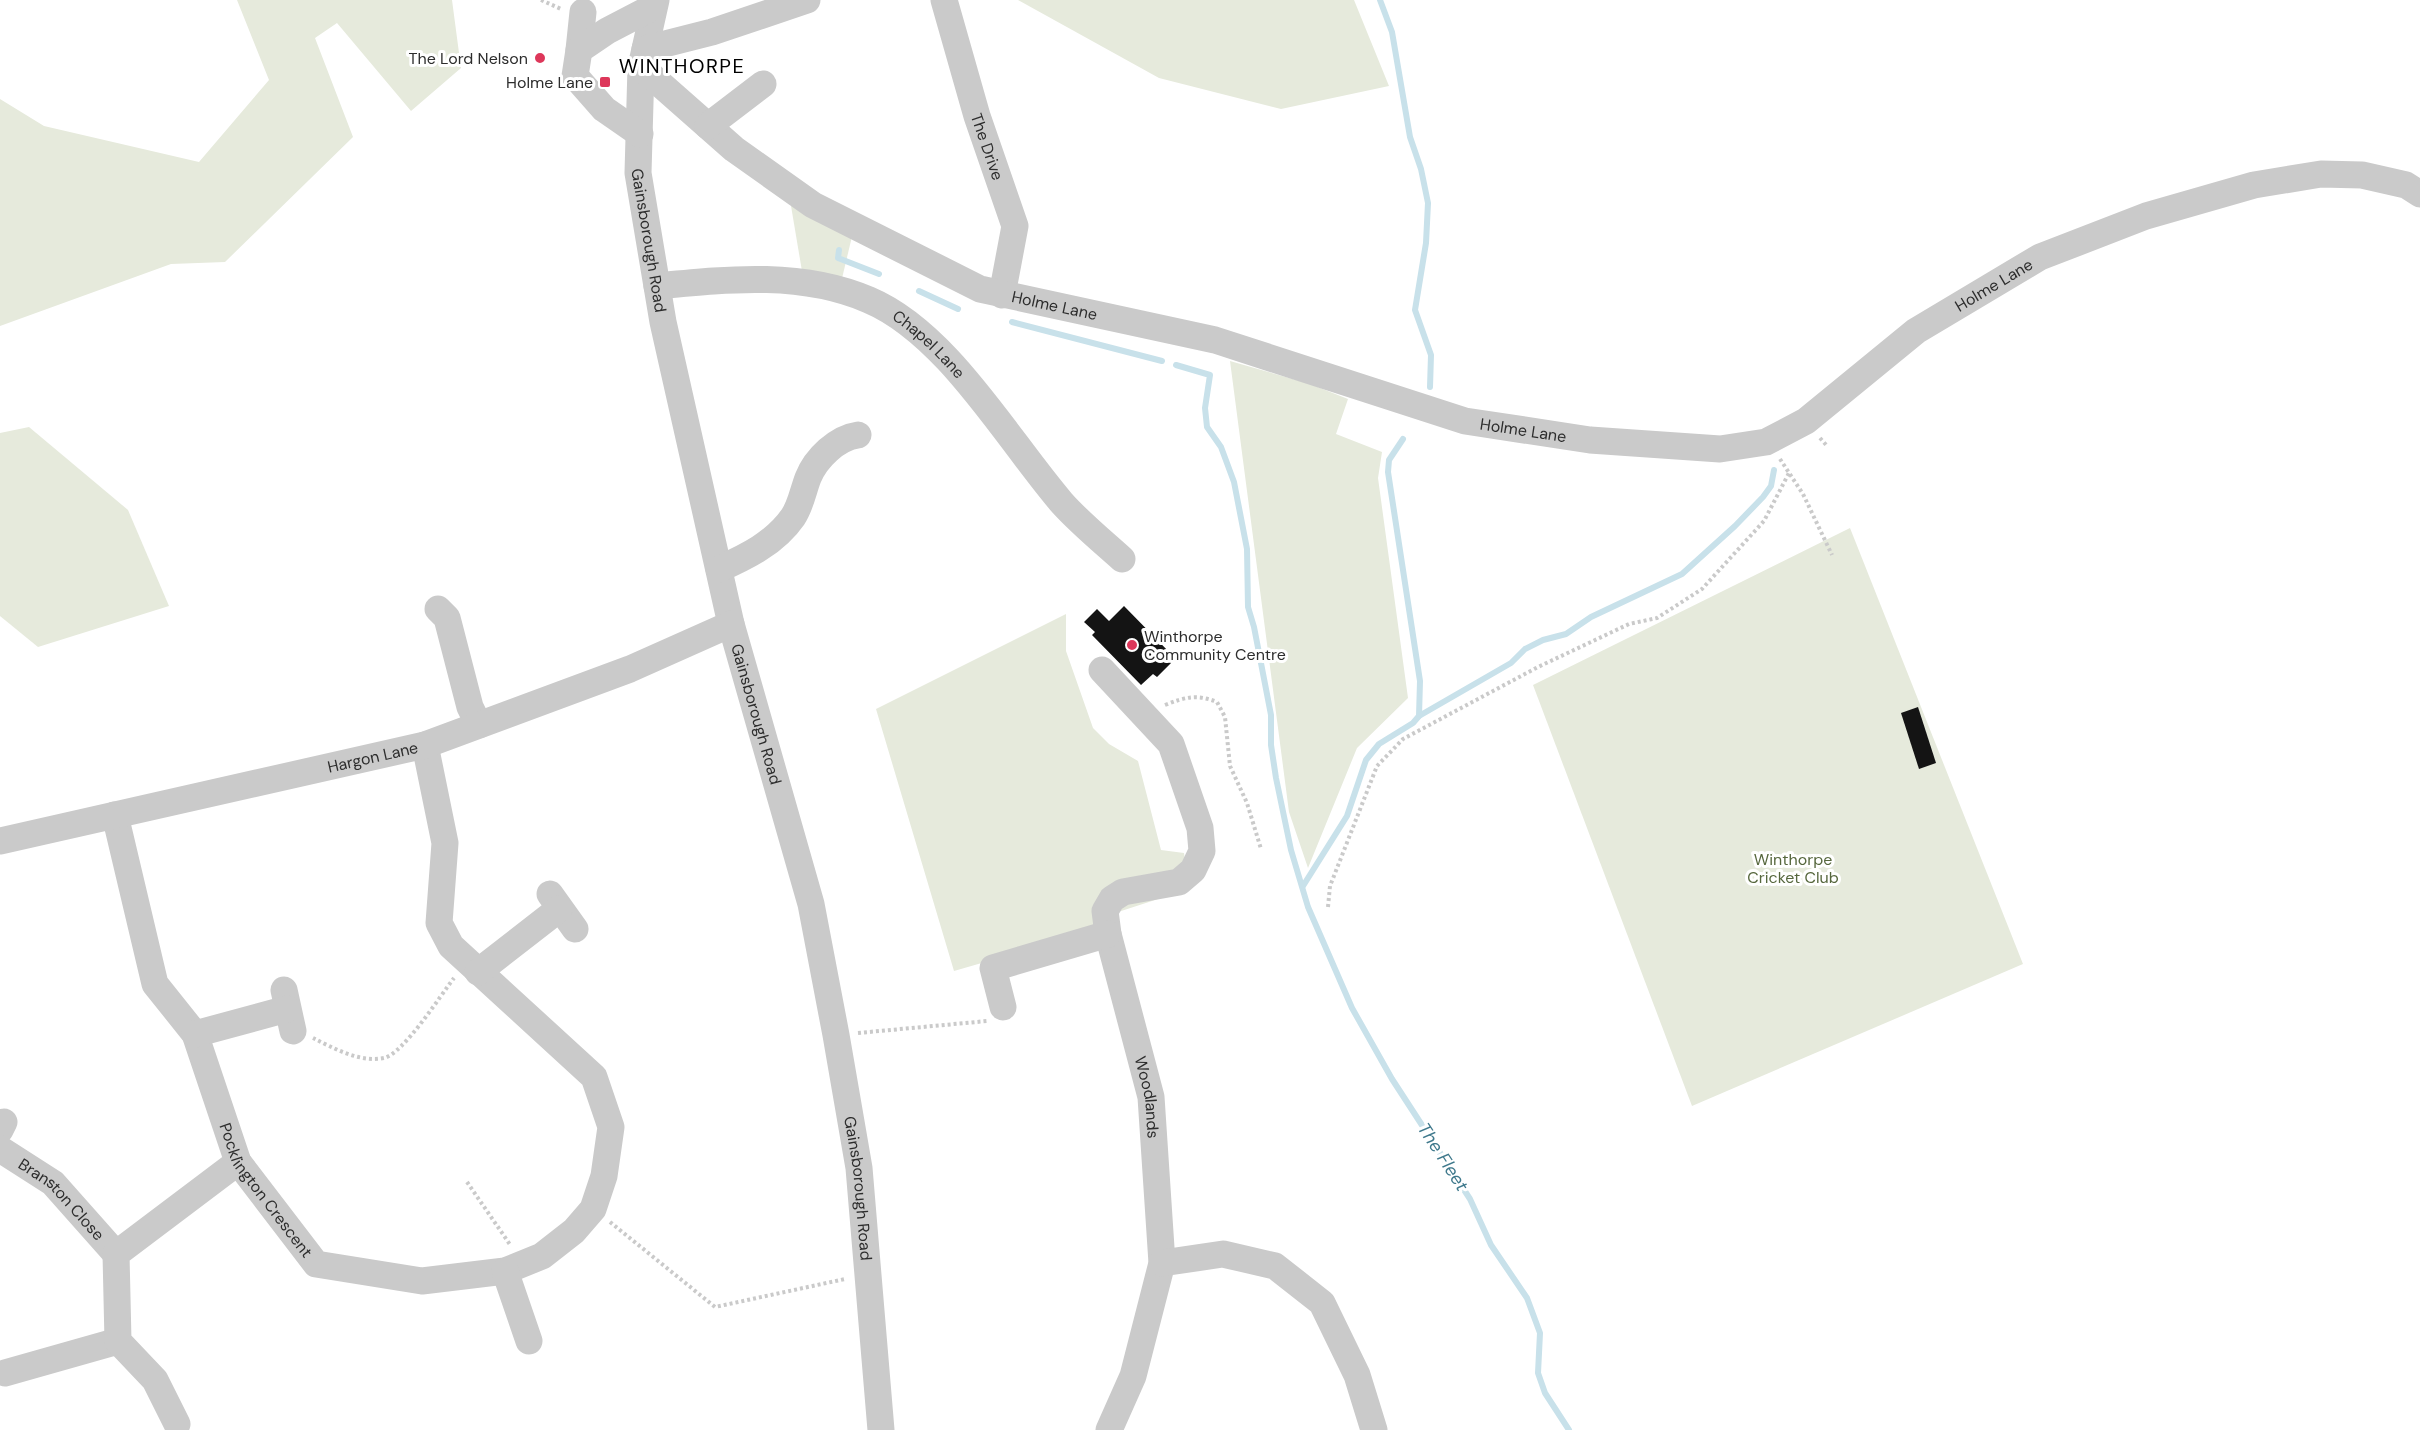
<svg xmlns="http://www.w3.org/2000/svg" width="2420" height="1430" font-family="'DM Sans',sans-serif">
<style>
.green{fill:#e6eadc}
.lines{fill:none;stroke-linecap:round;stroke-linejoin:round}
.stream{stroke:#c8e1ea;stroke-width:6}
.building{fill:#141414}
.path{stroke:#cacaca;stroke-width:4;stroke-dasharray:3 3;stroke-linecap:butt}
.minor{stroke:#cacaca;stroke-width:27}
.poi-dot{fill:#dd375a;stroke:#fff;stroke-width:2}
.labels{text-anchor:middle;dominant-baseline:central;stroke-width:6;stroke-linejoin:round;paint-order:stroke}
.poi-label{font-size:16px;fill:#2d2d2d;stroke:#fff;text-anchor:end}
.street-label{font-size:16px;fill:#2d2d2d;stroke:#fff}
.park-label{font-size:16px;fill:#56673d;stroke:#fff}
.water-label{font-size:18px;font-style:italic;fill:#3f798c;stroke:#fff}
.quarter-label{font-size:20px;letter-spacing:1.5px;fill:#000;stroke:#fff}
</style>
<rect width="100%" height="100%" fill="#fff"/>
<g class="green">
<path d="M237 0H452L461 68 411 111 337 23 315 38 353 137 225 262 171 264 0 326V99L44 126 199 162 269 80Z"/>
<path d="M1018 0H1354L1389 86 1281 109 1159 78Z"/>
<path d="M788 188 854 228 839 291 804 283Z"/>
<path d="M1230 361 1310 384 1348 399 1336 434 1382 452 1378 478 1408 698 1357 748 1308 868 1289 812Z"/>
<path d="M29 427 128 510 169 606 38 647 0 616V433Z"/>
<path d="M1850 528 2023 964 1692 1106 1533 685Z"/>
<path d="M1066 614V651L1093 728 1109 744 1138 761 1161 850 1184 853 1189 889 1115 913 1117 924 954 971 876 709Z"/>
</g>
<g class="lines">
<g class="stream">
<path d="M1380 0 1392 32 1410 137 1421 169 1428 203 1426 243 1415 310 1431 355 1430 387"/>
<path d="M839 250 838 258 879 274"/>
<path d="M919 291 958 309"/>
<path d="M1012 322 1162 361"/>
<path d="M1176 365 1210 375 1205 408 1207 427 1221 447 1234 482 1247 549 1248 607 1254 627 1271 715V745L1276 778 1291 850 1308 907 1352 1008 1392 1079 1470 1199 1491 1245 1527 1298 1540 1333 1538 1373 1545 1393 1569 1430"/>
<path d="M1419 716 1511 663 1525 649 1543 640 1566 634 1591 617 1682 574 1735 526 1763 497 1771 486 1774 470"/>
<path d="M1303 886 1347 816 1366 760 1379 744 1413 723 1419 716 1420 681 1388 472 1389 460 1403 439"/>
</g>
</g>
<g class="building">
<path d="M1124 606 1172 655 1168 659 1172 662 1157 677 1153 674 1141 685 1092 635 1095 632 1084 622 1097 609 1109 621Z"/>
<path d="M1918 707 1936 763 1919 769 1901 713Z"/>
</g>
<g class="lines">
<g class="path">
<path d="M541 0 561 9"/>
<path d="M1820 438 1828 447"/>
<path d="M1780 459 1803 494 1832 555"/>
<path d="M1165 705C1185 697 1197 694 1217 702L1225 717 1230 766 1247 803 1261 849"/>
<path d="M1328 907 1330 886 1377 766 1403 739 1538 667 1629 624 1657 618 1702 589 1764 521 1790 471"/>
<path d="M858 1033 987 1021"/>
<path d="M313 1038C333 1048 360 1063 384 1058 404 1053 440 996 454 978"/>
<path d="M467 1182 511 1246"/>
<path d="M610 1222 715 1307 845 1279"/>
</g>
<g class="minor">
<path id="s1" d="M656 0 641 67 638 173 663 322 731 624 811 904 836 1035 859 1168 881 1430"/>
<path id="s2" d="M944 0 977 116 1015 226 1002 295"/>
<path d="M645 49 712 32 807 0"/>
<path d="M579 50 583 12"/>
<path id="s3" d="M641 67 734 149 813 205 980 289 1215 340 1465 421 1590 440 1720 449 1766 442 1806 421 1916 331 2040 257 2146 216 2254 185 2321 174 2362 175 2406 185 2420 194"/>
<path d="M708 126 763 84"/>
<path d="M640 134 604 109 575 76 579 50 607 31 653 7"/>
<path id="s4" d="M657 286C728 279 802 271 869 300 947 333 1007 439 1062 503 1080 523 1102 541 1122 559"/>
<path d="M719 569C746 557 775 543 793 517 801 505 803 491 808 478 816 458 837 438 858 435"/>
<path d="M438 609 447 618 470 707 479 725"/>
<path id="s5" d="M1102 670 1171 744 1200 828 1202 851 1193 870 1179 882 1123 892 1112 899 1105 911 1108 934 1151 1097 1162 1263 1133 1376 1109 1430"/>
<path id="s6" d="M115 815 155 984 195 1034 238 1162 316 1264 422 1281 505 1271 542 1256 574 1231 593 1209 604 1176 611 1127 594 1077 451 946 439 923 445 843 425 745"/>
<path id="s7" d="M0 841 425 745 630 669 731 624"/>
<path d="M550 894 575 929"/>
<path d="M478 972 559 909"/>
<path d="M284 990 293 1031"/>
<path d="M1003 1007 993 968 1108 934"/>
<path d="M195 1034 287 1009"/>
<path d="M0 1130 4 1122"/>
<path id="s8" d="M0 1149 53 1183 116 1254"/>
<path d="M1162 1263 1223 1254 1275 1266 1322 1303 1357 1375 1374 1430"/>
<path d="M505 1271 529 1341"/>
<path d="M5 1373 118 1341"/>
<path d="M177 1424 155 1380 118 1341 116 1254 238 1162"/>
</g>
</g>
<g class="poi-dot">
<circle cx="540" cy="58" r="6"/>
<rect x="599" y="76" width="12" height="12" rx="3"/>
<circle cx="1132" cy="645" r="6"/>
</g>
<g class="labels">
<g class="poi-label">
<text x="528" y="58">The Lord Nelson</text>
<text x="593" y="82">Holme Lane</text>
<text x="1144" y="636" text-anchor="start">Winthorpe<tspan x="1144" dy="18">Community Centre</tspan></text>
</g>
<g class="street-label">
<text stroke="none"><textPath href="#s2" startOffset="153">The Drive</textPath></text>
<text stroke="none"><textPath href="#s1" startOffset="243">Gainsborough Road</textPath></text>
<text stroke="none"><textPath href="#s3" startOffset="1492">Holme Lane</textPath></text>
<text stroke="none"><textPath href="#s3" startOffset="484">Holme Lane</textPath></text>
<text stroke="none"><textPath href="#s4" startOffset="290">Chapel Lane</textPath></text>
<text stroke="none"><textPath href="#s3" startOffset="970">Holme Lane</textPath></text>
<text stroke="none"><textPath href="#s1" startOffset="729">Gainsborough Road</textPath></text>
<text stroke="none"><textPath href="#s7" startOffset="382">Hargon Lane</textPath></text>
<text stroke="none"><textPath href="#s5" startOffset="528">Woodlands</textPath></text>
<text stroke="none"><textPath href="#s1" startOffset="1215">Gainsborough Road</textPath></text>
<text stroke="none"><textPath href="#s6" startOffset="411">Pocklington Crescent</textPath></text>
<text stroke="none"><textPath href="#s8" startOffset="80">Branston Close</textPath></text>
</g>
<g class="park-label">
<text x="1793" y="859">Winthorpe<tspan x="1793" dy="18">Cricket Club</tspan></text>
</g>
<g class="water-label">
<text transform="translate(1443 1157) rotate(57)">The Fleet</text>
</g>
<g class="quarter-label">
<text x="682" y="66">WINTHORPE</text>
</g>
</g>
</svg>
